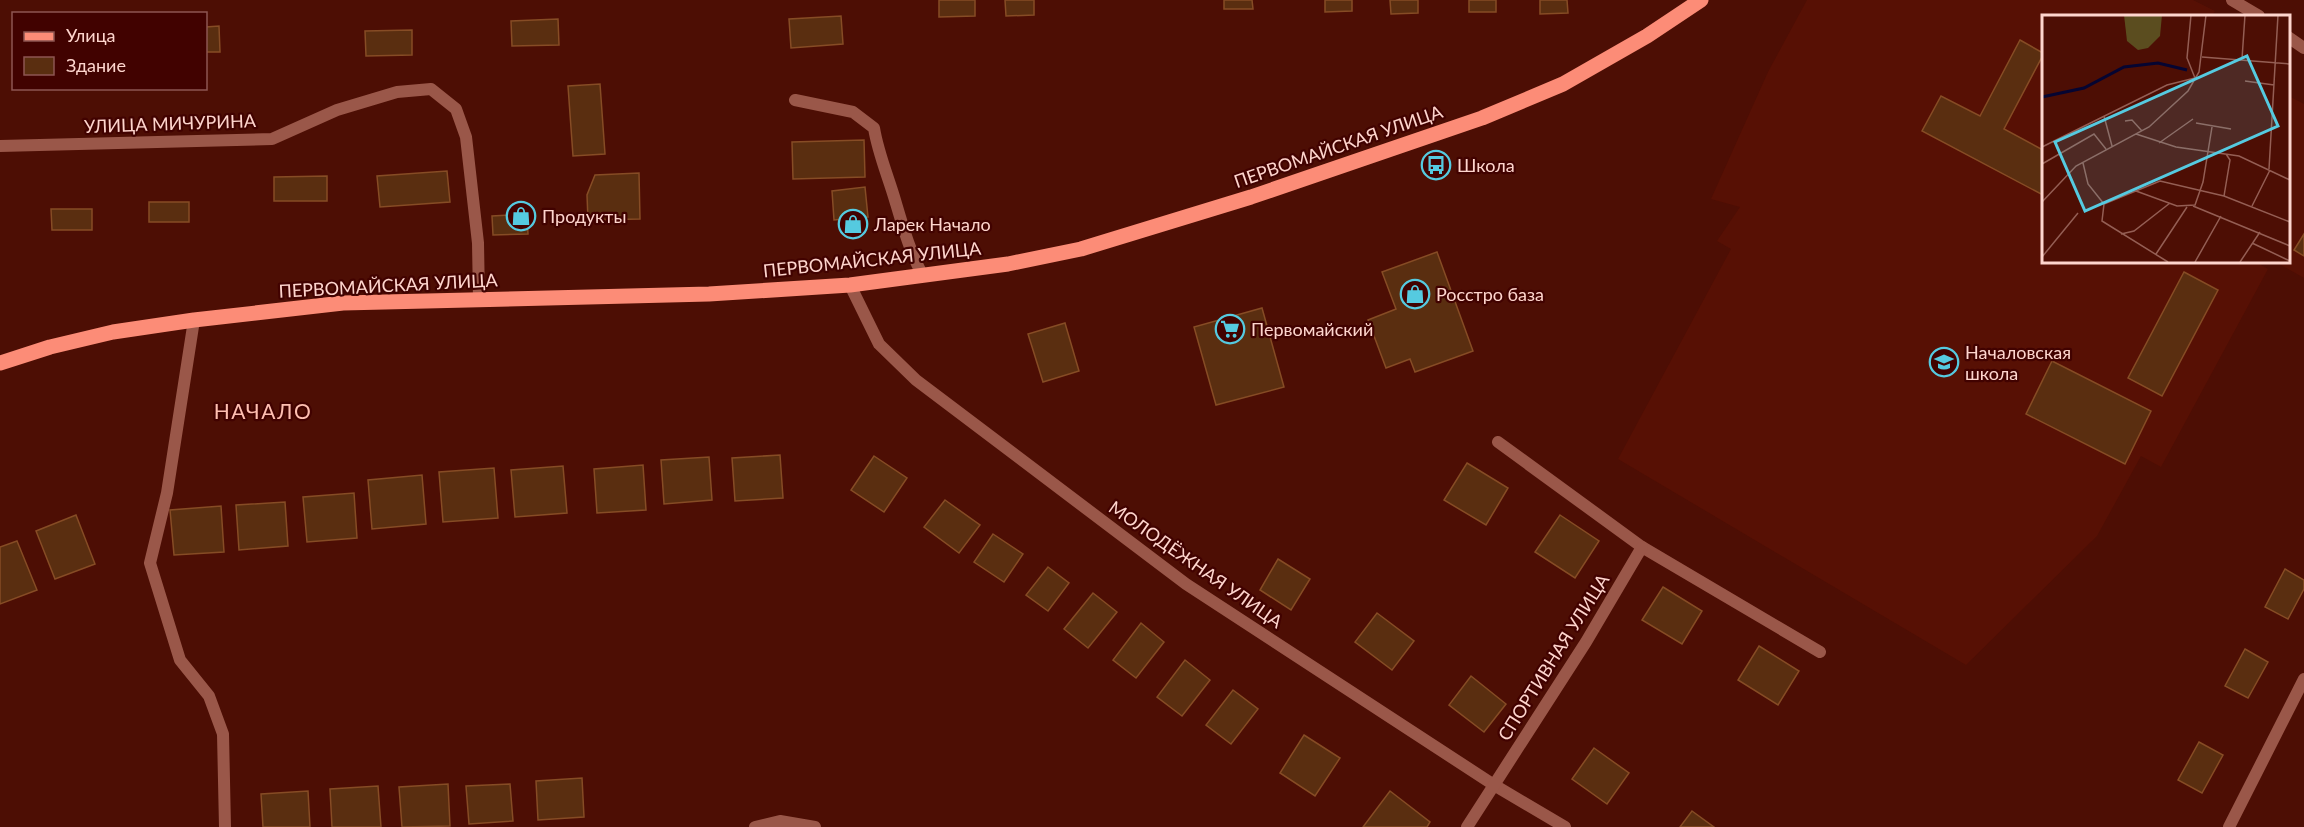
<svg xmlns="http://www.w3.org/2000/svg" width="2304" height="827" font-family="Lato,sans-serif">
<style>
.built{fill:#571004}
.building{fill:#5a2e10;stroke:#864c25;stroke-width:1.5}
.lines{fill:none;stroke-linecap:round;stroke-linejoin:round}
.minor{stroke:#9a5749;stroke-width:12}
.primary{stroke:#fc8c77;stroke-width:15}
.labels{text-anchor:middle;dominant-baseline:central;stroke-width:4.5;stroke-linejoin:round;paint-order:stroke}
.street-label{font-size:18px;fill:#fed5cd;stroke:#410200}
.poi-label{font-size:18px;fill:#fed5cd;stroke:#410200;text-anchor:start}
.quarter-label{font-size:21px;letter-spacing:1.5px;fill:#febfb1;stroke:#410200}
.inset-river{fill:none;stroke:#050532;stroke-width:3}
.inset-road{fill:none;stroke:#945e54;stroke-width:1.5}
.view{fill:#55cae0;fill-opacity:0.15;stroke:#55cae0;stroke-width:3}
.inset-edge{fill:none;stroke:#fed5cd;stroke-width:3}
</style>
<rect width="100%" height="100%" fill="#4d0e04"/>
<g class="built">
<path d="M1807 0H2193L2215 11 2212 16H2043V261H2254L2268 269 2161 467 2141 456 2097 536 1966 665 1618 459 1731 249 1717 241 1740 207 1711 199 1768 72Z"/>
<path d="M2289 96 2304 104V278L2274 261H2288Z"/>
</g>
<g class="building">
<path d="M939 0H975V16L939 17Z"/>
<path d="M1005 0H1034V15L1006 16Z"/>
<path d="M1224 0H1252L1253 9H1224Z"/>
<path d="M1325 0H1352V11L1325 12Z"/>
<path d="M1390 0H1418V13L1391 14Z"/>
<rect x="1469" y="0" width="27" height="12"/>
<path d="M1540 0H1567L1568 13 1540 14Z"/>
<path d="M841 16 843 44 791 48 789 19Z"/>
<path d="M558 19 559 45 512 46 511 21Z"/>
<path d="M219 26 220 52H206V27Z"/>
<path d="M412 30V55L366 56 365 31Z"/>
<path d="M2020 40 2043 53V55L2004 129 2043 150V195L1922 131 1941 96 1980 116Z"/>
<path d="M600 84 605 154 573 156 568 86Z"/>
<path d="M864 140 865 177 793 179 792 142Z"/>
<path d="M447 171 450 202 380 207 377 176Z"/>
<path d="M639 173 640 219 588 220 587 195 595 175Z"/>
<path d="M327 176V201H274V177Z"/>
<path d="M865 187 868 217 834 220 832 191Z"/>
<rect x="149" y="202" width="40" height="20"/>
<path d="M51 209H92V230H52Z"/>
<path d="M527 214 528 234 493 235 492 216Z"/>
<path d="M2304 234V256L2294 250Z"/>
<path d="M1437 252 1473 351 1415 372 1410 359 1386 368 1368 320 1396 309 1382 272Z"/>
<path d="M2184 272 2218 290 2162 396 2128 378Z"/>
<path d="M1262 308 1284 387 1216 405 1194 327Z"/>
<path d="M1065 323 1079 371 1043 382 1028 334Z"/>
<path d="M2052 361 2151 411 2125 464 2026 414Z"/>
<path d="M780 455 783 498 735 501 732 458Z"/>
<path d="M874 456 907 478 884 512 851 490Z"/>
<path d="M709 457 712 500 664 504 661 460Z"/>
<path d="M1467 463 1508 488 1486 525 1444 500Z"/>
<path d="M643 465 646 510 597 513 594 469Z"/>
<path d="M563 466 567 513 515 517 511 470Z"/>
<path d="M494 468 498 518 443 522 439 472Z"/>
<path d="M422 475 426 524 372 529 368 480Z"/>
<path d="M354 493 357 538 307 542 303 497Z"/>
<path d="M945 500 980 525 959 553 924 527Z"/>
<path d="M285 502 288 546 239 550 236 505Z"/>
<path d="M221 506 224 552 174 555 170 510Z"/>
<path d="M76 515 95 564 55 579 36 531Z"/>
<path d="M1560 515 1599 541 1575 578 1535 552Z"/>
<path d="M993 534 1023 554 1004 582 974 562Z"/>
<path d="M17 541 37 590 0 604V547Z"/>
<path d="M1278 559 1310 579 1291 610 1260 590Z"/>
<path d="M1048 567 1069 583 1048 611 1026 595Z"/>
<path d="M2285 569 2304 580V589L2288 619 2265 607Z"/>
<path d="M1663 587 1702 611 1682 644 1642 620Z"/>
<path d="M1093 593 1117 612 1088 648 1064 629Z"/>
<path d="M1377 613 1414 641 1392 670 1355 642Z"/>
<path d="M1141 623 1164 642 1136 678 1113 660Z"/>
<path d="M1759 646 1799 671 1778 705 1738 680Z"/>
<path d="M2245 649 2268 662 2248 698 2225 686Z"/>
<path d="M1185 660 1210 680 1182 716 1157 697Z"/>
<path d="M1471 676 1506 704 1484 732 1449 705Z"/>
<path d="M1233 690 1258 709 1231 744 1206 725Z"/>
<path d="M1304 735 1340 758 1315 796 1280 773Z"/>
<path d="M2199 742 2223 755 2202 793 2178 780Z"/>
<path d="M1594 748 1629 773 1607 804 1572 779Z"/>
<path d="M582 778 584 817 538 820 536 781Z"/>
<path d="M448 784 450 826 402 827 399 787Z"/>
<path d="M510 784 513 821 469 824 466 786Z"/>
<path d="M378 786 381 827H332L330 789Z"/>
<path d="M308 791 310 827H263L261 794Z"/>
<path d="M1390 791 1430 822 1427 827H1363Z"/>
<path d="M1692 811 1714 827H1680Z"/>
</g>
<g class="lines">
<g class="minor">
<path d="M2232 0 2259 16"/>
<path d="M2288 37 2304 48"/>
<path d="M795 100 853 112 874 128C878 153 888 176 895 200 903 227 910 252 923 276"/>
<path d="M0 146 272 139 337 110 397 92 431 89 456 109 466 137 478 243 479 299"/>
<path d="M850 285 879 344 916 380 1186 584 1494 785 1565 827"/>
<path d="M194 320 167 493 150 563 180 660 209 696 223 734 225 827"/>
<path d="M1498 442 1642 547 1820 652"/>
<path d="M755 827 780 821 815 827"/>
<path d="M1467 827 1586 642 1642 547"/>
<path d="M2229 827 2304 679"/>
</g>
<path class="primary" d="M0 363 50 347 113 332 194 320 343 303 709 294 850 285 1008 264 1081 249 1251 197 1482 118 1563 84 1647 36 1701 0"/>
</g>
<defs>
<g id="bus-ring" transform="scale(1.5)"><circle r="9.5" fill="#410200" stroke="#55cae0" stroke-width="1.5"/><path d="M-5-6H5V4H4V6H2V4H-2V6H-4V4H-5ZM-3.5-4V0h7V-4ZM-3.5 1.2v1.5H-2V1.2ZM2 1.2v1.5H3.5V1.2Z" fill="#55cae0"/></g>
<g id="shop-ring" transform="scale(1.5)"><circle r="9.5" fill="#410200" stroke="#55cae0" stroke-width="1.5"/><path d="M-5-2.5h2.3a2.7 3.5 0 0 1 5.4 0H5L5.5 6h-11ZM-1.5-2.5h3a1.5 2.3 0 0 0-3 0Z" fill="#55cae0"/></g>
<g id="supermarket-ring" transform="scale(1.5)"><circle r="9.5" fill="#410200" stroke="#55cae0" stroke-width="1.5"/><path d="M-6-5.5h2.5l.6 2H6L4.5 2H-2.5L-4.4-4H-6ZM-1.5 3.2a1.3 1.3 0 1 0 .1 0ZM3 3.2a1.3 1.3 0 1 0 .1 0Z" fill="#55cae0"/></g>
<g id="school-ring" transform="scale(1.5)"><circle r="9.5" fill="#410200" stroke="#55cae0" stroke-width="1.5"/><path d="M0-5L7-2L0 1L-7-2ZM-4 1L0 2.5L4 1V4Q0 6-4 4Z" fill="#55cae0"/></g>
</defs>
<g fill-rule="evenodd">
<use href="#bus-ring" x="1436" y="165"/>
<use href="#shop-ring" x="521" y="216"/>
<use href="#shop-ring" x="853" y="224"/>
<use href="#shop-ring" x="1415" y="294"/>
<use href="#supermarket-ring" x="1230" y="329"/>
<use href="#school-ring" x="1944" y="362"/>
</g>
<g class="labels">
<g class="street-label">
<text transform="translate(170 123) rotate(-2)">УЛИЦА МИЧУРИНА</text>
<text transform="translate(1338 146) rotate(-19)">ПЕРВОМАЙСКАЯ УЛИЦА</text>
<text transform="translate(872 259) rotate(-6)">ПЕРВОМАЙСКАЯ УЛИЦА</text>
<text transform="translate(388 285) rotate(-3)">ПЕРВОМАЙСКАЯ УЛИЦА</text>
<text transform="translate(1196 564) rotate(35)">МОЛОДЁЖНАЯ УЛИЦА</text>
<text transform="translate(1553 657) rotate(-58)">СПОРТИВНАЯ УЛИЦА</text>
</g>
<g class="poi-label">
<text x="1457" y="165">Школа</text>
<text x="542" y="216">Продукты</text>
<text x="874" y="224">Ларек Начало</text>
<text x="1436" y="294">Росстро база</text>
<text x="1251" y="329">Первомайский</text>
<text x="1965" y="352">Началовская<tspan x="1965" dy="21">школа</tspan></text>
</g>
<g class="quarter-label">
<text x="263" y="410">НАЧАЛО</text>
</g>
</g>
<g transform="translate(2042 15)">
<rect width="248" height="248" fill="#4d0e04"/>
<path d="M82 0H120L118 21 106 33 96 35 85 26Z" fill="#5b4d1f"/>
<path class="inset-river" d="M0 82 42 73 82 52 116 48 145 55"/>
<path class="inset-road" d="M149 0 145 43 153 63M160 42 248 49M200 44 203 0M203 66 232 70M62 101 70 131M83 106 90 105 100 116M154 108 189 114M94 119 134 132 197 141 248 165M117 128 151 104M0 132 125 70 153 63M41 148 46 169 62 189M0 149 52 119 64 134M227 154 236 0M94 176 135 191 153 190 161 167 170 112M182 181 188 145 184 139M0 187 34 151 107 112 146 76 157 57 164 0M62 189 118 166 182 181 248 207M62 189 60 206 126 247M151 191 248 231M210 191 228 155M79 219 92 216 128 188M210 228 248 246M114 239 145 192M0 242 36 198M153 247 179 201M198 247 218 217"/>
<path class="view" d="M205 41 236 111 43 196 13 127Z"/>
<rect width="248" height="248" class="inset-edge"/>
</g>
<rect x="12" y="12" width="195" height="78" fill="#410200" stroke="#8d5652" stroke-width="1.5"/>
<rect x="24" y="32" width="30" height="9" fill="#fc8c77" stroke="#8d5652" stroke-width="1.5"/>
<text x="66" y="42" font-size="18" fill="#fed5cd">Улица</text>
<rect x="24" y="57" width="30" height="18" fill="#5a2e10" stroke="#8d5652" stroke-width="1.5"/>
<text x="66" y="72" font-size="18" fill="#fed5cd">Здание</text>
</svg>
